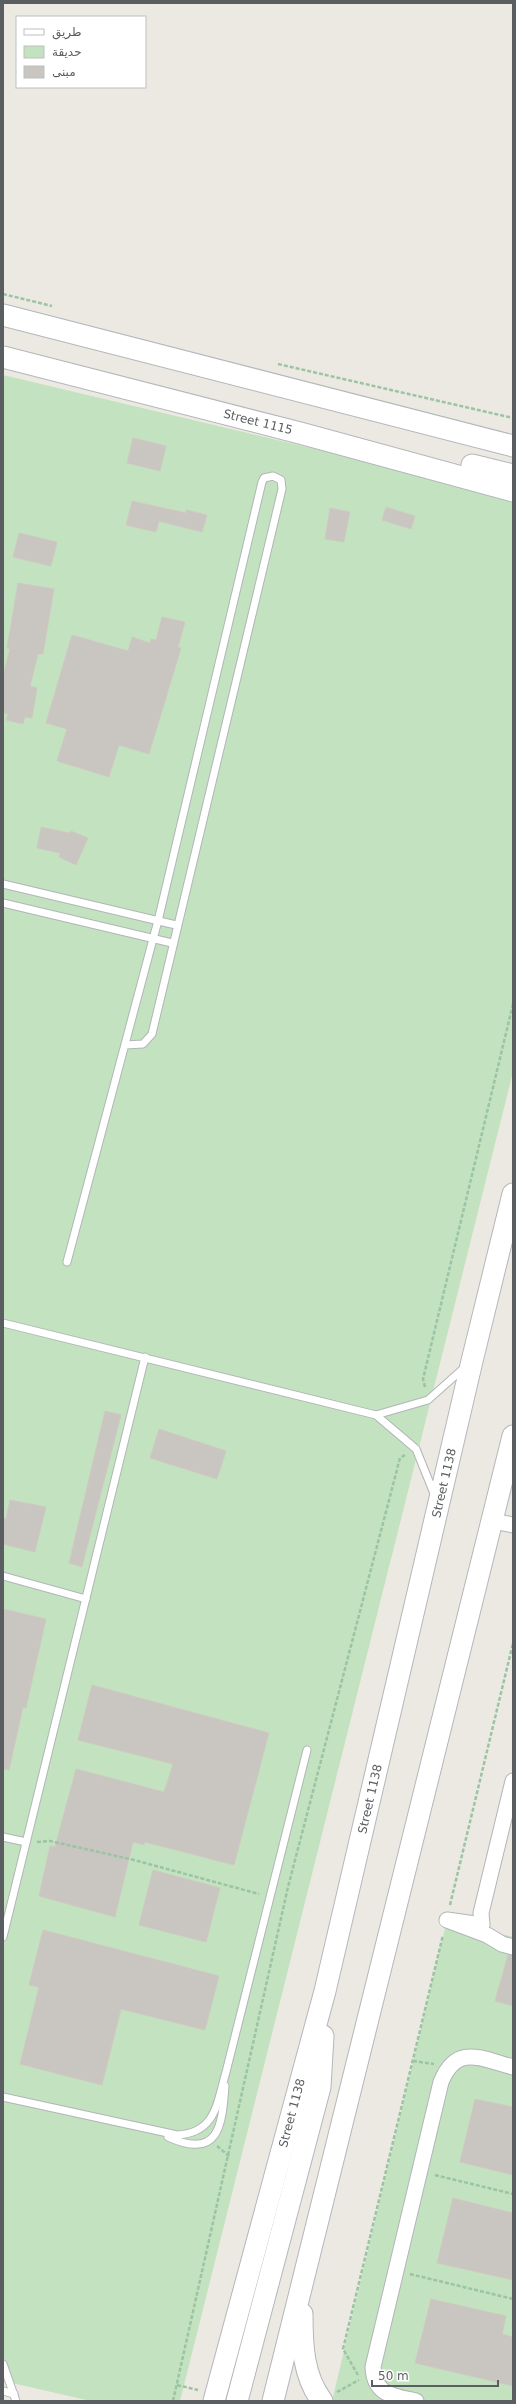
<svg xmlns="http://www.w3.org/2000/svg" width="516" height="2404" font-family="'DejaVu Sans','Noto Sans Arabic',sans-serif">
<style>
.green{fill:#c3e2c0}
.building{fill:#c9c5c0;stroke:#d0cac1}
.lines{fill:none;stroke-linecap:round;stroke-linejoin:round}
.lane-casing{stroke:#b2b5b8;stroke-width:9}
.street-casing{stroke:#b2b5b8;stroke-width:17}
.secondary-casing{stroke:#b3b7bb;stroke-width:23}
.path{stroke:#9bc4a3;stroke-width:2.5;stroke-dasharray:4 2;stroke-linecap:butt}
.lane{stroke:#fff;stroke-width:7}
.street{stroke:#fff;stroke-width:15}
.secondary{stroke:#fff;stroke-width:21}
.labels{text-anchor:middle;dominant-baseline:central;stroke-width:4;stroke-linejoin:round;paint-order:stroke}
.street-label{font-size:12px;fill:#5a5e61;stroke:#fff}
</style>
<rect width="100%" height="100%" fill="#ece9e2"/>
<g class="green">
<path d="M3 375 513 496V1072L180 2401H91L3 2381Z"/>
<path d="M447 1920 513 1937V2401H332Z"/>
</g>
<g class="building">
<path d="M133 438 166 446 160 471 127 463Z"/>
<path d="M132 501 186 513V510L207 515 202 532 159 521 156 532 126 525Z"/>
<path d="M386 507 415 516 411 529 382 520Z"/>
<path d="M330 508 350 512 344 542 325 539Z"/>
<path d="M19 533 57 542 51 566 13 557Z"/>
<path d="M18 583 54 589 43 654H38L30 686 37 688 32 718 25 717 23 724 6 720 8 714 3 713V675L10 649 7 648Z"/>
<path d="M162 617 185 622 178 647 181 648 149 754 119 745 109 777 57 761 67 729 46 723 72 635 128 651 132 637 150 643 151 639 156 640Z"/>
<path d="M41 827 69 833 71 831 88 838 76 865 59 857 60 853 37 848Z"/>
<path d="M105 1411 121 1415 82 1567 69 1563Z"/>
<path d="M159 1429 226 1451 217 1479 150 1458Z"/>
<path d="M10 1500 46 1507 35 1552 3 1544V1518L6 1519Z"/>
<path d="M3 1609 46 1619 26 1708 23 1707 9 1770 3 1769Z"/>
<path d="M92 1685 269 1733 234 1865 145 1842 144 1845 133 1842 115 1917 39 1896 50 1846 55 1847 76 1769 164 1792 173 1764 78 1740Z"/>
<path d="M153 1870 220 1888 206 1942 139 1925Z"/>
<path d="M43 1930 219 1976 205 2030 121 2009 102 2085 20 2064 39 1987 29 1985Z"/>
<path d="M508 1955 513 1956V2006L495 2001Z"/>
<path d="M475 2099 513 2107V2175L460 2162Z"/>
<path d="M453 2198 513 2213V2280L437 2263Z"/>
<path d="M431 2299 506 2316 502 2334 513 2337V2386L415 2363Z"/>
</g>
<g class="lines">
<g class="lane-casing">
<g id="lane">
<path d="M3 884 176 925"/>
<path d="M3 903 172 943"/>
<path d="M67 1262 153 939 158 921 262 482 264 478 273 476 281 480 282 489 152 1034 143 1044 125 1045"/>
<path d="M3 1323 376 1415 416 1449 435 1496"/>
<path d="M376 1415 428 1400 465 1367"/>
<path d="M3 1576 86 1599"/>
<path d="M3 1837 26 1842"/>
<path d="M3 1937 145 1357"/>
<path d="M3 2097 177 2135C216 2133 217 2103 226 2072L307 1750"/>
<path d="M168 2137C219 2160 222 2126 225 2086"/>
<path d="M3 2364 16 2401"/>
<path d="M3 2391 14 2394"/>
</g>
</g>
<g class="street-casing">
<g id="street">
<path d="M493 1521 513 1525"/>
<path d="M513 1781 481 1913 482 1925 447 1920 487 1935 502 1944 513 1947"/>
<path d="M416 2401C393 2396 374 2395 373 2367L441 2082C457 2043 481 2059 513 2067"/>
</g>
</g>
<g class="secondary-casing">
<g id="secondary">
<path d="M3 315 513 446"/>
<path d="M3 357 300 433 513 491"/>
<path d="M472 465 513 475"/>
<path d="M302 2314C302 2345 303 2376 322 2401"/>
<path d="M214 2401 325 1991 472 1361 513 1194"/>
<path d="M237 2401 320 2087 323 2036"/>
<path d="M273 2401 513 1436"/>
</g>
</g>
<g class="path">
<path d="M3 294 52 306"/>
<path d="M278 364 513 418"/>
<path d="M425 1387 423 1379 513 1004"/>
<path d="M37 1842 50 1841 134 1860 259 1894"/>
<path d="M450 1905 513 1643"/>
<path d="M413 2061 434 2064"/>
<path d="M217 2146 229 2156"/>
<path d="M435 2175 513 2194"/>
<path d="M410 2274 513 2299"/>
<path d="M358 2375 343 2349 443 1935"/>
<path d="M177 2385 198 2390"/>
<path d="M337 2392 359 2380"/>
<path d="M173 2401 288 1887 400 1458 405 1455"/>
</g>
<use href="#lane" class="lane"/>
<use href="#street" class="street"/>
<use href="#secondary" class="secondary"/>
</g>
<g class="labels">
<g class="street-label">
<text transform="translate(258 422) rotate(14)">Street 1115</text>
<text transform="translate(444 1483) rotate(-77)">Street 1138</text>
<text transform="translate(370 1799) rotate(-77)">Street 1138</text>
<text transform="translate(292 2113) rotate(-75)">Street 1138</text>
</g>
</g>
<rect width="516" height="2404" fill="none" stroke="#5a5e61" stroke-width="8"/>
<rect x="16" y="16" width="130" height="72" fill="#ffffff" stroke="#bdbfc0"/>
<rect x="24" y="29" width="20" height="6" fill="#ffffff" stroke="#bdbfc0"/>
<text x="52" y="36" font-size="12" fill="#5a5e61">طريق</text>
<rect x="24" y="46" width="20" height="12" fill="#c3e2c0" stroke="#bdbfc0"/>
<text x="52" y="56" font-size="12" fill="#5a5e61">حديقة</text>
<rect x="24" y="66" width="20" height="12" fill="#c9c5c0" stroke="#bdbfc0"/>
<text x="52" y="76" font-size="12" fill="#5a5e61">مبنى</text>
<path d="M372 2380v6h126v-6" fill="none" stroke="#5a5e61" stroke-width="2"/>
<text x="378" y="2380" font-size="12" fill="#5a5e61" stroke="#ffffff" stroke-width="3" paint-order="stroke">50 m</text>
</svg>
